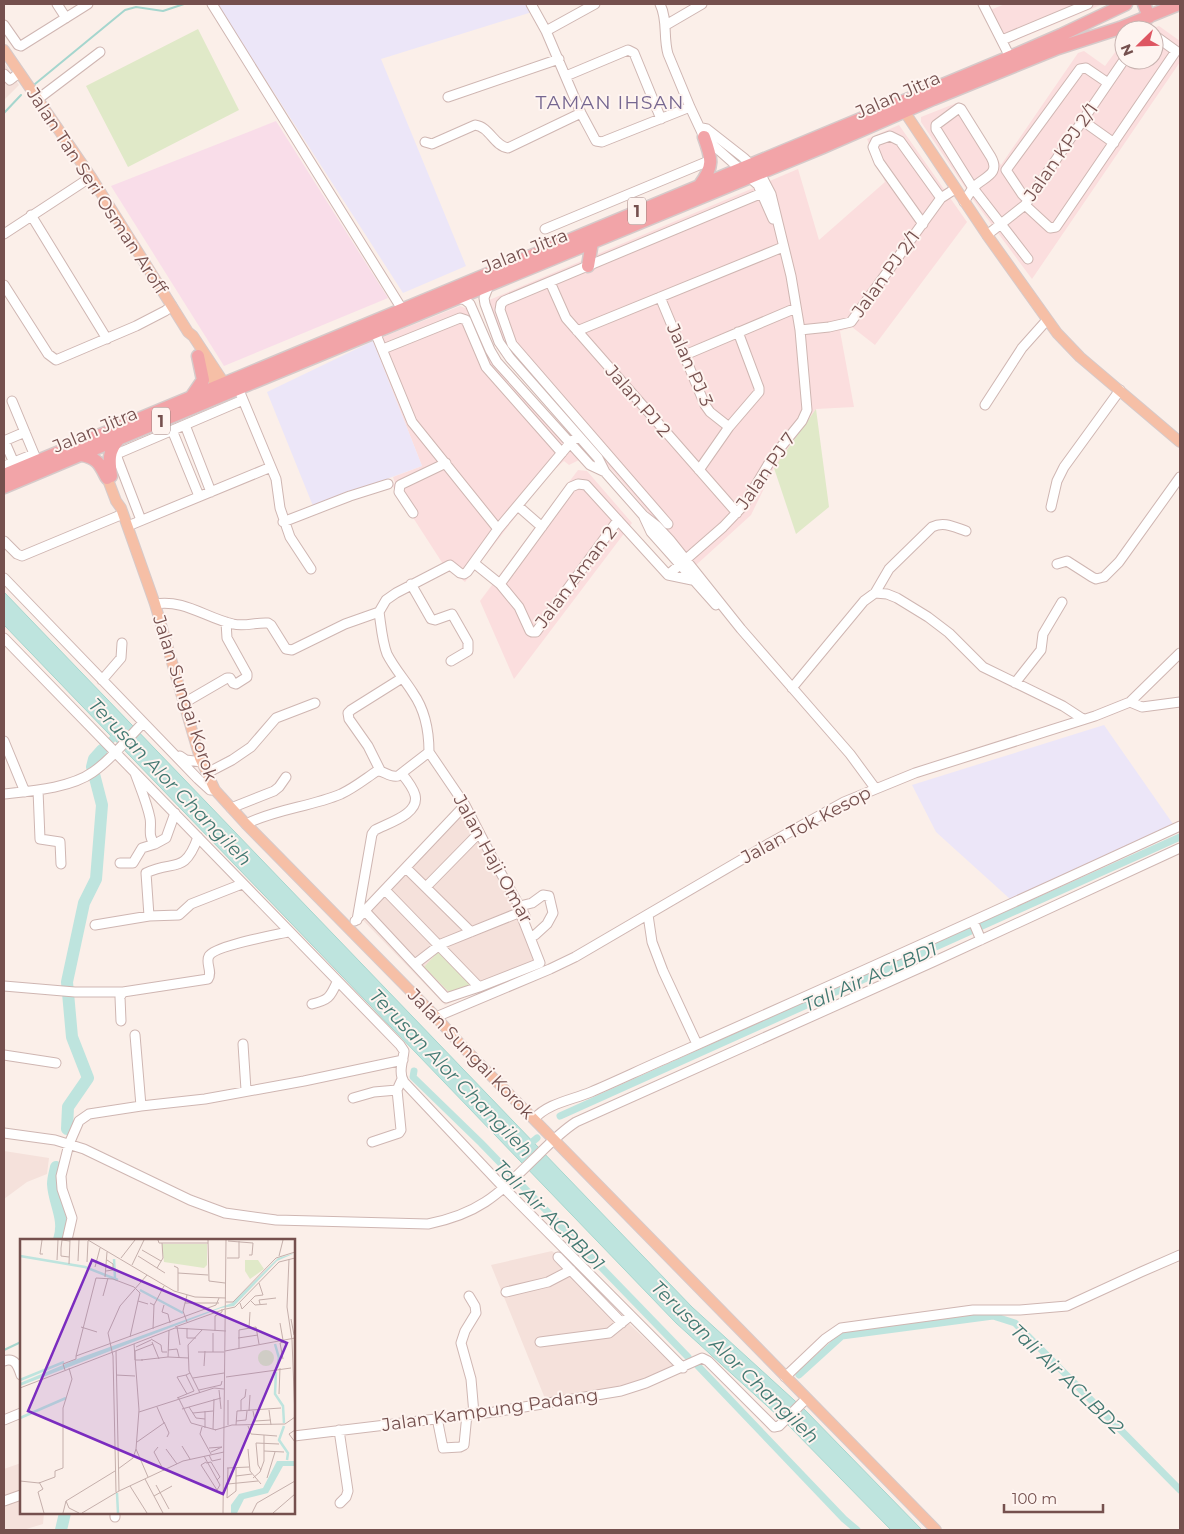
<svg xmlns="http://www.w3.org/2000/svg" width="1184" height="1534" viewBox="0 0 1184 1534" font-family="Montserrat,sans-serif">
<style>
.residential{fill:#f5e1db}
.commercial{fill:#fbdede}
.education{fill:#ece6f8}
.medical{fill:#f9dde9}
.green{fill:#e0e9c8}
.water{fill:#bee4de;stroke:#a5d6ce}
.lines{fill:none;stroke-linecap:round;stroke-linejoin:round}
.stream{stroke:#a5d6ce;stroke-width:2}
.canal{stroke:#bee4de;stroke-width:7}
.river{stroke:#bee4de;stroke-width:12}
.minor-casing{stroke:#cfb6b2;stroke-width:11}
.major-casing{stroke:#d6caca;stroke-width:12}
.highway-casing{stroke:#d6caca;stroke-width:15}
.minor{stroke:#fff;stroke-width:9}
.major{stroke:#f6bfa6;stroke-width:10}
.highway{stroke:#f2a4a8;stroke-width:12}
.labels{text-anchor:middle;dominant-baseline:central;stroke-width:4;stroke-linejoin:round;paint-order:stroke}
.shield{fill:#fef4f0;stroke:#9e817f;stroke-width:1}
.shield-label{font-size:16px;font-weight:bold;fill:#75504e}
.street-label{font-size:18px;fill:#75504e;stroke:#fef4f0}
.neighbourhood-label{font-size:19px;letter-spacing:1px;fill:#756690;stroke:#fef4f0}
.water-label{font-size:19px;font-style:italic;fill:#427871;stroke:#fef4f0}
.inset-river{fill:none;stroke:#bee4de;stroke-width:2.5}
.inset-road{fill:none;stroke:#c5afab;stroke-width:1}
.view{fill:#7b2cbf;fill-opacity:0.15;stroke:#7b2cbf;stroke-width:2.5}
.inset-edge{fill:none;stroke:#75504e;stroke-width:2.5}
</style>
<rect width="100%" height="100%" fill="#fbefe9"/>
<path class="residential" d="M4 62 19 85 4 100Z
M461 805 478 840 519 907 545 964 445 1005 358 915Z
M4 1151 49 1158 47 1174 27 1182 4 1199Z
M552 1251 676 1368 621 1390 546 1401 491 1265Z
M21 1463V1513H44L43 1524 23 1530H4V1469Z"/>
<path class="commercial" d="M1005 4H1103L1000 47 983 13Z
M1159 26 1180 41V62L1032 279 975 202 921 122V117L959 102 1001 165 1078 53 1084 51 1105 66 1124 40V60H1154V30H1148Z
M899 125 967 222 875 345 852 327 840 331 854 407 816 409 774 468 751 515 695 566 508 350 487 301 798 169 819 240 885 182 867 139Z
M460 306 468 309 491 360 579 460 569 465 564 461 548 475 465 582 443 564 392 485 395 483 393 477 422 466 373 341Z
M578 470 587 471 632 523 514 679 480 601Z"/>
<path class="education" d="M217 4H527L532 12 381 59 466 266 403 293Z
M373 341 422 466 313 506 267 392Z
M1104 725 1173 824 1010 899 936 832 912 785Z"/>
<path class="medical" d="M276 121 388 298 224 366 111 186Z"/>
<path class="green" d="M198 29 239 110 128 167 86 86Z
M816 409 829 507 796 534 774 468Z
M439 951 476 986 451 994 424 967Z"/>
<path class="water" d="M4 592 692 1307 805 1410 922 1530H891L789 1426 676 1323 4 625Z"/>
<g class="lines">
<path class="stream" d="M35 84 125 10 136 7 163 11 184 4
M4 113 21 95
M4 1350 21 1342"/>
<path class="canal" d="M102 750 119 732
M414 1071 413 1077 481 1143 688 1357
M560 1116 1180 837
M526 1147 537 1138
M698 1366 844 1519 857 1530
M799 1375 842 1336 993 1316 1015 1323 1180 1490"/>
<path class="river" d="M92 767 94 759 102 750
M67 1129 68 1107 88 1078 72 1037 67 982 84 903 96 879 102 805 94 774
M56 1167C55 1172 53 1178 53 1184 54 1204 66 1219 59 1240
M61 1530 65 1513"/>
<defs>
<path id="minor" d="M57 4 66 18
M212 4 402 309
M531 4 546 31 581 113 596 141 602 142 690 107
M660 4C668 20 663 37 668 54L690 107 704 137 758 185 773 219
M983 4 1010 57
M4 25 18 45 21 46 88 4
M666 25 702 4
M546 31 595 4
M1002 40 1088 4
M4 74 10 80 19 73
M566 76 628 50 634 53 661 119
M448 97 559 59
M38 99 100 52
M1083 121 1114 143
M425 142 432 144 475 125C490 127 494 146 508 148L581 113
M1028 200 1022 194 1006 170 1080 69 1086 68 1108 83
M964 202C967 197 970 192 973 188 983 177 1001 175 991 157L961 109 959 108 936 125V129L973 188 1028 259
M1025 205 1050 228 1056 227 1176 51 1154 35
M31 215 107 339
M923 224 879 162 873 147 876 141 890 136 900 141 941 198
M545 229 711 160
M4 234 91 177
M987 235 1025 205 1124 60
M550 282 566 318 737 513
M4 285 48 354 56 360 136 326 165 311 172 306
M489 285 484 298 485 304 499 342 510 358 598 458 605 472 643 515 657 526 670 540 741 629 850 754 875 788
M660 297 705 405 710 412 729 427
M457 298 465 300 470 304 490 350 497 362 590 465 605 472
M800 330 829 327 851 322 941 198 955 189
M577 331 783 247
M375 332 412 422 498 529
M383 349 460 318 466 320 486 367 562 453
M685 355 796 308
M241 395 276 479 280 508 290 537 311 569
M12 401 37 461
M985 405 1022 348 1047 320
M185 425 211 492
M172 430 199 496
M4 440 17 470
M4 441 25 432
M4 466 34 454
M699 470 729 427 759 392V388L738 332
M518 506 542 527
M1051 507 1057 481 1064 467 1120 390
M413 513 399 492 400 485 446 463
M644 517 651 532 716 605
M141 520 118 460 117 456 119 453 243 400
M283 522 350 496 388 484
M668 524 512 344 500 310 501 304 504 301 762 193
M128 526 271 467
M4 541 17 554 22 556 123 514
M474 563 500 584 571 487 578 484 586 485 668 575 692 580
M1057 564 1067 561 1092 577 1096 579 1104 577 1119 562 1180 477
M668 575 723 527 744 505 772 458 802 421 807 410 800 330 791 276 771 194 760 173 744 158 707 129 702 128
M4 578 198 779 210 790H215
M411 584 431 619 435 620 452 614 468 642V651L451 661
M500 584 519 607 530 631 532 632H536L618 520
M875 593 889 569 932 527C944 521 954 527 966 531
M155 604C184 599 206 618 233 624 245 627 256 622 268 623L271 625 286 649 292 650 345 624 379 612 386 600 396 593 450 565 460 573 464 574 467 572 498 529 570 443 578 436
M4 638 400 1045 404 1051C403 1062 398 1072 404 1082L504 1188 683 1368
M102 680 121 658 122 643
M1015 683 1041 650 1043 634 1062 602
M792 688 864 601 875 593 887 594 897 598 928 617 949 633 983 667 1063 706 1083 719
M1130 702 1142 707 1180 702
M184 703 227 678H230L233 683 236 684 247 677V674L227 638 226 622
M4 741 25 792
M429 752 465 805 493 859 525 916
M180 756 186 760 202 762
M380 770 368 746 349 719 348 713 351 710 402 678
M135 773C140 787 147 803 150 818 152 827 147 836 155 844L166 838 175 813
M207 773 232 760 251 747 276 718 315 703
M38 790 40 839 60 842 61 864
M4 794C31 791 71 788 93 772 112 759 127 739 143 723
M231 808 274 791 279 787 286 777
M246 824C276 809 310 807 341 794 354 788 365 779 377 771 384 770 389 778 398 776L429 752C429 732 425 710 413 693 405 680 394 668 387 654 382 641 381 625 379 612
M120 863H133L142 848 155 844
M406 868 471 932
M426 887 479 833
M385 890 479 987 540 963 520 912
M520 906 532 903 543 895 549 896 553 913 547 924 535 935
M365 911 446 998 479 987
M648 915 652 942 663 971 697 1044
M149 916 179 915 191 904 242 884
M357 920 372 834 375 830C388 823 420 814 415 795 413 788 407 780 402 774
M355 921 465 805
M973 921 981 940
M95 925 149 916 146 873C174 859 184 876 198 837
M415 964 441 944 523 911
M4 986 75 992H123
M312 1004C328 1000 330 998 337 982
M436 1017 550 969 575 957 770 843 844 802 915 773 1095 716 1130 702 1180 653
M121 1021 120 997 123 992 208 979C213 972 205 963 209 956 214 946 275 935 288 932
M135 1035 141 1106 205 1099 304 1081 403 1060
M243 1044 246 1090
M4 1055 56 1063
M353 1098 374 1092 397 1090
M534 1119C548 1103 572 1100 591 1092 619 1080 646 1067 674 1055 843 980 1012 904 1180 826
M4 1133 55 1140 84 1149 190 1200 225 1213 276 1220 428 1224C483 1213 500 1192 539 1154 551 1142 562 1131 576 1122L933 962 1180 848
M372 1142 399 1133 401 1130 397 1090 402 1079
M67 1240 72 1218 62 1189 61 1176 69 1144 79 1121 89 1114 141 1106
M558 1257 622 1323
M506 1292 548 1282 571 1270
M469 1296 475 1306 476 1313 465 1331 461 1343 471 1379 474 1414
M540 1342 609 1333 630 1316
M4 1361C15 1357 18 1366 21 1375
M785 1377 825 1339 841 1328 973 1310H1020L1067 1306 1141 1272 1180 1255
M437 1418 443 1448 460 1447 464 1445 467 1414
M4 1420 21 1413
M339 1430 348 1491 346 1497 340 1503
M294 1436 494 1412 621 1391 646 1383 702 1358 708 1361 774 1427 779 1426 806 1399
M4 1501 21 1495
M115 1513V1517"/>
<path id="major" d="M4 50 91 177 188 332 193 336 228 389
M904 111 987 235 1057 333 1080 357 1180 442
M200 360 221 392
M105 472 116 501 121 508 155 604 200 758 215 790 246 824 436 1017 462 1046 936 1530"/>
<path id="highway" d="M1144 4 1149 17
M700 185C714 166 712 159 704 137
M588 266 592 242
M192 396 203 380 198 356
M82 455C98 458 100 465 107 478
M4 475 1010 57 1061 35 1126 4
M111 476C109 461 108 451 118 440
M4 487 230 392 823 147 933 99 1058 48 1120 28 1179 4"/>
</defs>
<use href="#minor" class="minor-casing"/>
<use href="#major" class="major-casing"/>
<use href="#highway" class="highway-casing"/>
<use href="#minor" class="minor"/>
<use href="#major" class="major"/>
<use href="#highway" class="highway"/>
</g>
<g class="labels">
<g class="shield">
<rect x="628" y="197.5" width="18" height="27" rx="4"/>
<rect x="152" y="407.5" width="18" height="27" rx="4"/>
</g>
<g class="shield-label">
<text x="637" y="211">1</text>
<text x="161" y="421">1</text>
</g>
<g class="street-label">
<text transform="translate(898 95) rotate(-24)">Jalan Jitra</text>
<text transform="translate(1061 152) rotate(-55)">Jalan KPJ 2/1</text>
<text transform="translate(97 191) rotate(57)">Jalan Tan Seri Osman Aroff</text>
<text transform="translate(525 251) rotate(-22)">Jalan Jitra</text>
<text transform="translate(886 274) rotate(-54)">Jalan PJ 2/1</text>
<text transform="translate(690 365) rotate(66)">Jalan PJ 3</text>
<text transform="translate(638 401) rotate(49)">Jalan PJ 2</text>
<text transform="translate(95 430) rotate(-23)">Jalan Jitra</text>
<text transform="translate(766 471) rotate(-55)">Jalan PJ 7</text>
<text transform="translate(576 577) rotate(-53)">Jalan Aman 2</text>
<text transform="translate(185 698) rotate(72)">Jalan Sungai Korok</text>
<text transform="translate(806 825) rotate(-28)">Jalan Tok Kesop</text>
<text transform="translate(493 859) rotate(61)">Jalan Haji Omar</text>
<text transform="translate(471 1054) rotate(46)">Jalan Sungai Korok</text>
<text transform="translate(490 1410) rotate(-8)">Jalan Kampung Padang</text>
</g>
<g class="neighbourhood-label">
<text x="610" y="102">TAMAN IHSAN</text>
</g>
<g class="water-label">
<text transform="translate(170 782) rotate(46)">Terusan Alor Changileh</text>
<text transform="translate(870 977) rotate(-24)">Tali Air ACLBD1</text>
<text transform="translate(451 1073) rotate(46)">Terusan Alor Changileh</text>
<text transform="translate(549 1215) rotate(45)">Tali Air ACRBD1</text>
<text transform="translate(735 1362) rotate(44)">Terusan Alor Changileh</text>
<text transform="translate(1067 1379) rotate(44)">Tali Air ACLBD2</text>
</g>
</g>
<g transform="translate(20 1239)">
<rect width="275" height="275" fill="#fbefe9"/>
<path d="M142 5H187V26L184 29 144 23ZM225 21H238L244 30 230 40 225 32ZM238 119a8 8 0 1 1 16 0a8 8 0 1 1-16 0Z" fill="#e0e9c8"/>
<path d="M275 14 257 22 214 67 201 69 0 147V144L62 118 212 64 258 19ZM257 222H275V227H263L248 254 224 260 217 274H211V266L219 255 243 249Z" fill="#bee4de"/>
<path class="inset-river" d="M0 17 65 28 98 41M94 20 95 39M120 51 163 74M255 105 259 119 257 129M256 133 255 155 263 167 264 184M0 141 44 123M0 179 46 159M264 187 259 201 268 214 267 221M97 254 98 274"/>
<path class="inset-road" d="M22 1 20 15H23M68 1 154 52 175 58 206 59M138 1 139 4H188M188 1 189 42 205 44M208 2 233 4 232 16H229M122 11 141 22M118 17 145 34M259 17 263 1M49 18 41 17V9L42 1 50 2M101 19 115 1M207 19H219V2M37 21 38 1M58 22 59 1M67 23 68 2M49 25 50 1M112 26 124 1M154 27 158 29V52M75 28 80 9M137 29 143 19 142 4M86 32 93 31V25L87 21M158 34 188 36M85 38 87 13M167 56 163 72 167 83M83 57 88 39M231 62 235 66 247 65M206 63H213L256 19 275 13M130 64 134 66 133 90M165 64H199M220 64 222 70 235 57 243 56 239 44M240 65 239 61 256 59M134 66 144 47M144 66 142 73 148 75 150 84M206 70 215 68 259 23 275 19M271 80 274 96M260 84 263 101M61 88 77 93M155 88 205 70M157 88 160 106M167 89V99H176M229 89 230 73M149 91 148 118 169 119M195 92V77L202 73V70M110 98 118 62 128 65M218 99 238 96M131 100 141 106 142 113H147M132 103 139 120M114 105 119 171 116 210 128 238M116 108 131 101M219 109V91L236 88 239 105M148 111 157 110 159 118M96 112 99 252M205 112 275 99M178 113H204M193 113V94M56 117 76 39 93 40 114 48 120 54 118 62M263 120 260 104 263 103M121 121 148 118M123 121H115V112L133 105M184 127 185 112M45 131 43 125 56 120V117L196 66 199 59M96 136 115 137M166 136 157 138 167 155M206 138 271 129M173 139 204 134M0 149 155 89 206 92M179 151 201 146 202 142M199 151 201 170M180 154 169 132 168 106 182 91M259 155 260 129M158 158 171 184 196 191M157 159 174 152 166 136 170 134M169 168 176 179 185 180M162 170 201 159M249 171 251 186M221 172V161L225 158 226 150M229 172 230 156M233 172 235 182 251 181M119 173 194 149 204 150M173 174 193 172M216 182 226 181 227 172M144 183 149 194 147 198M208 186V161M216 186 217 172 261 169M228 187 231 195 257 197M182 188 180 195 191 215M185 189V172M193 190 194 160M195 191 212 186 265 185 275 178 272 101 267 68 269 20M275 191 269 195 275 203M117 203 144 184 137 168M162 207 170 220M138 208 134 213 144 232M189 209 202 208 191 213M146 210 157 225M228 210 230 232 241 245M244 212 264 213M189 216 192 222 201 220M184 217 200 246 197 251 181 226 186 223M186 224 191 223 200 238 197 241M207 229 229 228M98 230 113 219 116 210M241 231 238 226 236 204 259 205M216 237 232 235M233 239 240 233 244 222V196M247 239 255 213M125 240 143 274M0 242 19 244 35 238V232L43 229V169L52 140 49 129M19 243 23 250 18 253 24 274M208 245 238 242M136 246 149 270M110 247 127 274M96 253 93 117 88 94 100 67 127 36M134 257 152 247M207 259 216 252V229M207 259 208 229M46 262 49 269 59 274M43 274 46 262 95 232M62 274 99 252 163 222 204 213M203 274 206 1M232 274 237 264 275 242M253 274 275 255"/>
<path class="view" d="M72 21 267 104 203 255 8 172Z"/>
<rect width="275" height="275" class="inset-edge"/>
</g>
<rect width="1184" height="1534" fill="none" stroke="#75504e" stroke-width="10"/>
<g transform="translate(1139 45) rotate(247)"><circle r="24" fill="#fef4f0" stroke="#c7b2af"/>
<path d="M0-4L9 19L0 12L-9 19Z" fill="#de5662"/>
<text y="-8" font-size="14" font-weight="bold" text-anchor="middle" fill="#75504e">N</text>
</g>
<path d="M1004 1504v8h99v-8" fill="none" stroke="#75504e" stroke-width="2.5"/>
<text x="1012" y="1504" font-size="15" fill="#75504e" stroke="#fef4f0" stroke-width="4" paint-order="stroke">100 m</text>
</svg>
